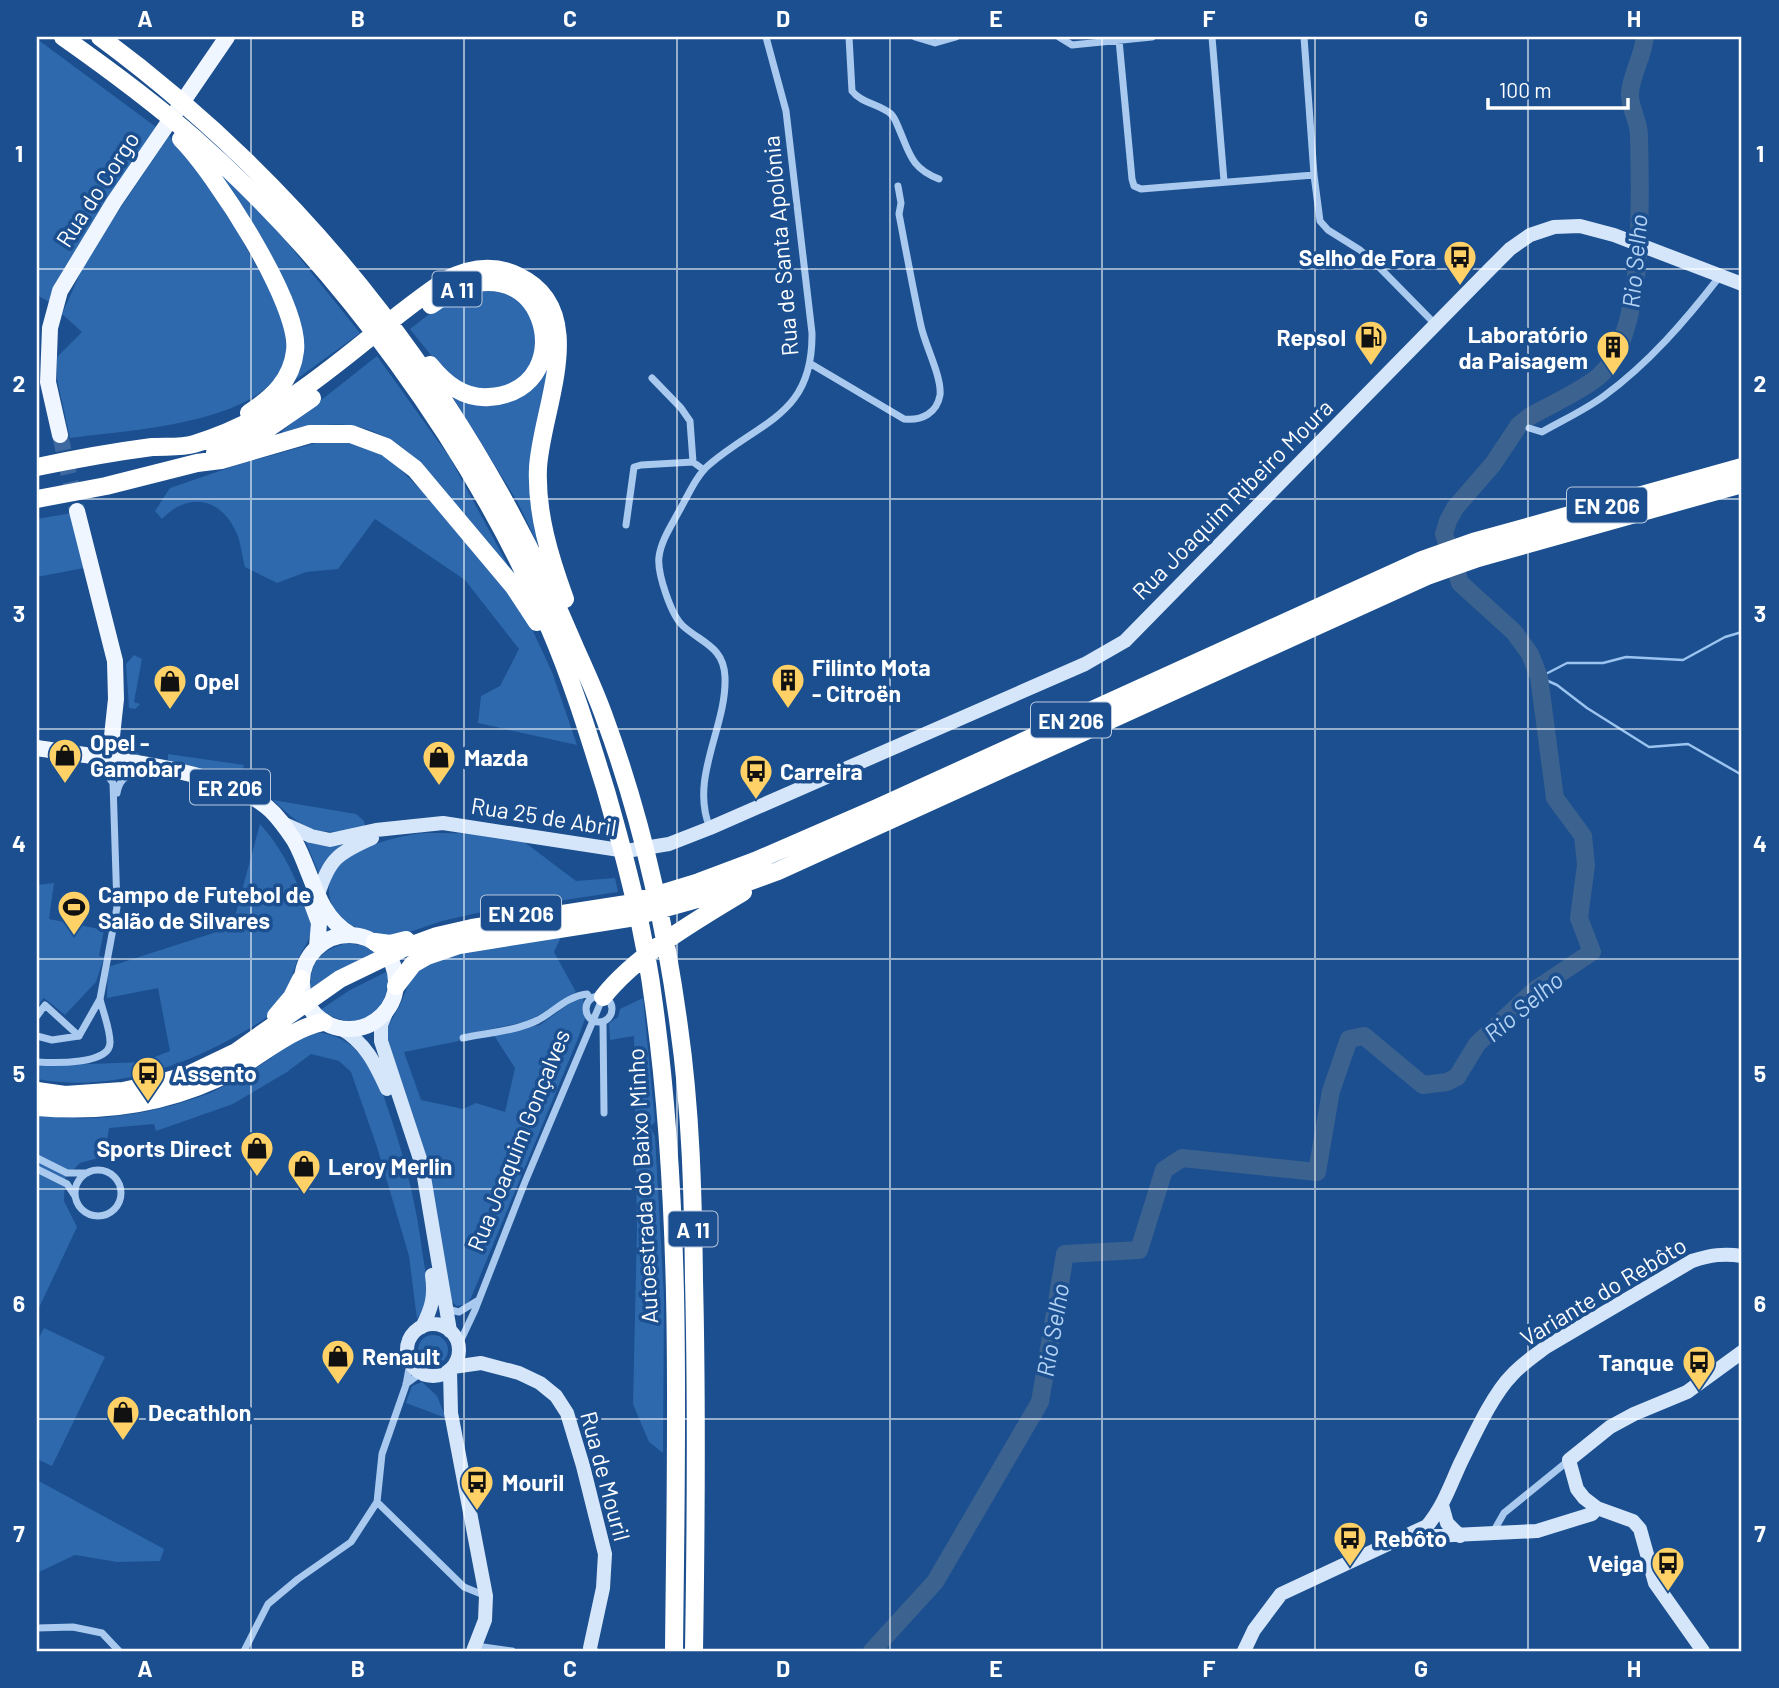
<svg xmlns="http://www.w3.org/2000/svg" width="1779" height="1688" viewBox="0 0 1779 1688" font-family="Barlow,sans-serif">
<style>
.green{fill:#2e69ad}
.lines{fill:none;stroke-linecap:round;stroke-linejoin:round}
.stream{stroke:#9cc4f0;stroke-width:2.5}
.river{stroke:#3c6290;stroke-width:18}
.primary-tunnel{stroke:#3d69a0;stroke-width:16;stroke-dasharray:16 8;stroke-linecap:butt}
.street{stroke:#a9c9ee;stroke-width:7}
.secondary{stroke:#d6e6fa;stroke-width:14}
.primary{stroke:#f0f6ff;stroke-width:16}
.highway{stroke:#fff;stroke-width:18}
.grid{fill:none;stroke:#fff;stroke-width:2;stroke-opacity:0.55}
.labels{text-anchor:middle;dominant-baseline:central;stroke-width:7;stroke-linejoin:round;paint-order:stroke}
.shield{fill:#1b4f8f;stroke:#bbcadd;stroke-width:2}
.shield-label{font-size:21px;font-weight:bold;fill:#fff}
.street-label{font-size:23px;fill:#fff;stroke:#1b4f8f}
.poi-label{font-size:23px;font-weight:bold;fill:#fff;stroke:#1b4f8f;text-anchor:start}
.water-label{font-size:24px;font-style:italic;fill:#b5d3f5;stroke:#1b4f8f}
.neatline{fill:none;stroke:#fff;stroke-width:2.5}
.grid-label{font-size:23px;text-anchor:middle;font-weight:bold;fill:#fff}
</style>
<rect width="100%" height="100%" fill="#1b4f8f"/>
<path class="green" d="M37 39 156 127 90 226 51 303 37 295Z
M169 136C206 171 231 219 255 264 270 289 284 313 286 343 292 424 125 430 70 438L57 379V357L82 332 62 314 88 256Z
M218 167 274 226 360 333 290 384C301 351 307 341 295 307L216 170Z
M493 287 518 298 539 332 533 365 509 387 481 392 449 378 410 329 446 301Z
M551 349 542 553 517 501 452 396 503 402Z
M377 356 450 458 517 582C499 559 481 537 463 514 432 475 401 431 347 425 325 423 304 428 283 433L282 431Z
M347 441 388 457 422 491 488 567 525 614 552 672 577 745 478 723 481 696 500 686 519 649 465 580 375 519 338 569 306 572 277 583 245 567C242 556 241 544 237 534 222 498 189 491 162 519L155 511 170 488 240 464 316 443Z
M72 513 84 568 37 577V519Z
M134 655 142 659 134 702 140 704 135 709 129 708 126 664Z
M123 740 134 742C136 762 151 758 168 760V754L244 765 241 776 151 762C138 759 124 756 123 740Z
M273 800 356 814 364 821 365 826C319 838 306 832 273 800Z
M260 824C287 854 303 891 312 930 309 943 300 952 296 964 290 979 291 996 278 1008 267 1019 252 1027 238 1035 178 1069 107 1092 37 1079V1066L142 1062 170 1051 158 988 107 998 108 967 232 927Z
M459 833 502 836 523 841 576 881 615 878 618 892 477 913 442 921 395 937H387C376 933 350 927 342 920 334 913 330 903 329 892 328 853 385 839 416 834 430 832 445 834 459 833Z
M305 840 328 846 343 845 319 874Z
M54 883 49 919 104 930 99 956 104 957 96 982 65 1015 44 998 37 1006V885Z
M561 937 554 952 576 992 529 1021 459 1036V1041L404 1052 421 1100 463 1109 476 1103 505 1112 515 1068 493 1034 540 1025 570 1003 583 998 585 1019 577 1041 471 1298 466 1305 457 1306 450 1300 386 1030 400 1005 411 978 425 964 470 951Z
M347 943 365 946 377 955 311 993C309 963 318 951 347 943Z
M388 971C390 1016 358 1035 320 1010L350 990Z
M643 998 655 1122 650 1127 655 1136 664 1298 663 1453 649 1442 633 1404 637 1228 634 1036 610 1040 609 1023 618 1017 620 1009Z
M311 1032C334 1032 353 1043 366 1061 378 1076 384 1097 390 1115 406 1162 417 1208 423 1257 425 1269 428 1282 427 1295 426 1304 423 1312 417 1319L409 1256 377 1147 351 1072 339 1061 311 1054 287 1072 233 1104 156 1131 154 1124 109 1128 105 1153 98 1158 80 1163 65 1178 64 1201 77 1227 37 1312V1114C93 1125 157 1113 210 1093 226 1086 242 1076 257 1067 276 1056 291 1041 311 1032Z
M44 1328 105 1357 52 1466 37 1459V1342Z
M418 1350a15 15 0 1 1 30 0a15 15 0 1 1-30 0Z
M422 1382 437 1396 446 1418 406 1403 412 1386Z
M37 1480 164 1549 160 1561 117 1562 75 1555 37 1573Z"/>
<g class="lines">
<path class="stream" d="M1539 677 1557 685 1587 708 1649 747 1688 744 1742 775
M1540 677 1567 663H1603L1626 657 1683 660 1725 637 1742 632"/>
<path class="river" d="M872 1651 935 1582 1040 1402 1065 1254 1139 1250 1164 1170 1182 1158 1317 1172 1331 1091 1349 1039 1364 1036 1423 1085 1447 1082 1457 1077 1477 1044 1535 990 1592 952 1579 918 1586 865 1583 836 1555 798 1539 677 1530 654 1514 632 1460 583 1444 534 1448 521 1455 508 1493 464 1519 425 1529 417C1548 406 1583 390 1598 377 1647 336 1640 195 1639 135 1639 121 1629 107 1630 93 1631 76 1643 56 1645 37"/>
<path class="primary-tunnel" d="M60 435 77 511"/>
<path class="street" d="M849 37 852 91C861 103 879 104 891 114 895 118 897 124 899 129 910 154 911 168 939 179
M915 37 935 43 956 37
M1059 37 1072 45 1152 37
M1212 37 1224 181
M1304 37 1314 175 1320 221 1328 230 1360 250 1380 268 1436 325
M1119 40 1132 179 1134 186 1141 189 1314 175
M811 364 904 419C922 421 937 413 940 395 942 377 925 345 921 326 913 289 906 251 899 214L901 203 898 186
M652 378 681 408 690 421 693 462
M1529 428 1542 432C1563 420 1585 410 1604 396 1649 363 1686 320 1720 276
M626 525 634 467 641 465 693 462 704 470
M117 793C119 782 123 777 135 773
M710 828C689 778 727 727 725 677 724 647 702 643 683 626 671 615 657 573 659 557 661 541 671 526 678 513 687 498 696 475 710 464 762 420 813 415 812 333L786 111 766 37
M586 1009a13 13 0 1 1 26 0a13 13 0 1 1-26 0Z
M37 1016 45 1005 79 1036
M603 1022 604 1113
M37 1036 52 1040 79 1036
M79 1036 100 999 117 907 113 783 101 767
M463 1038C487 1033 516 1031 538 1020 555 1011 567 996 587 994L591 999
M37 1062C53 1063 111 1065 110 1042 110 1029 103 1012 100 999
M37 1158 67 1173H87
M37 1169 67 1184 75 1196
M75 1193a23 23 0 1 1 46 0a23 23 0 1 1-46 0Z
M447 1309 459 1312 477 1301
M459 1344 475 1310 525 1182 603 997
M406 1384 421 1373
M377 1502 464 1587 486 1596
M1492 1534 1504 1513 1568 1461
M37 1628 73 1627 102 1633 119 1651
M476 1646 512 1651
M244 1651 268 1604 298 1579 351 1542 377 1502 382 1454 406 1385 410 1363"/>
<path class="secondary" d="M282 823 311 836 330 840 376 830 443 823 626 851 669 844 710 828 1085 664 1125 641 1490 269 1510 249 1530 235 1554 227 1580 226 1614 235 1742 284
M318 895C329 859 338 853 372 838
M388 1008 381 1025V1041L422 1165 450 1331
M340 1028C365 1042 375 1063 387 1089
M407 1350a26 26 0 1 1 52 0a26 26 0 1 1-52 0Z
M422 1327C432 1308 435 1296 432 1275
M453 1367 481 1363 519 1373 540 1383 556 1396 567 1413 583 1466 605 1554 603 1588 590 1648 591 1651
M450 1370 451 1413 486 1596 485 1620 473 1651
M1442 1505 1447 1523 1460 1536
M1412 1537 1537 1531 1592 1514 1597 1508
M1244 1651 1254 1630 1281 1594 1427 1526C1443 1507 1450 1486 1460 1464 1473 1438 1492 1395 1512 1375 1522 1364 1534 1356 1546 1347L1692 1261C1710 1255 1724 1253 1742 1256
M1703 1651 1655 1583 1640 1529 1633 1521 1597 1508 1584 1498 1577 1489 1569 1460 1610 1427 1634 1414 1687 1392 1742 1352"/>
<path class="primary" d="M60 435 48 382 50 328 60 291 114 202 227 37
M77 511 115 661 116 699 112 736 115 748 128 763
M37 748C98 758 220 768 267 807 278 816 286 828 294 840 312 871 316 915 350 934
M311 901 319 923 317 947
M302 982a47 47 0 1 1 94 0a47 47 0 1 1-94 0Z"/>
<path class="highway" d="M63 37C107 68 152 101 193 137 339 265 473 448 549 627 572 680 589 736 606 791 626 861 645 933 654 1005 683 1216 676 1438 674 1651
M100 37C315 196 474 406 577 652 587 674 597 696 605 719 641 817 665 923 679 1027 691 1111 693 1195 694 1280 697 1404 696 1527 694 1651
M181 139C215 173 301 305 295 351 292 380 272 398 249 413
M430 365C445 384 464 399 489 397 588 391 544 222 431 305
M215 453 270 427 312 398
M37 467C75 459 114 452 152 447 166 446 181 448 194 444 298 413 360 337 446 280 469 268 494 264 518 276 592 311 541 409 538 468 536 513 550 558 565 599
M37 499 106 486 197 463 221 460 310 434H351L386 447 415 469 514 587 537 622
M375 942 390 944 406 940
M396 986 413 964 427 956 459 945 629 918 715 894 778 871 1427 576 1478 558 1742 484
M603 997C637 954 697 920 743 892
M276 1016 292 997 301 979
M37 1091 65 1095 123 1091 160 1083 190 1074 236 1052 340 979 404 948 437 936 472 928 627 904 699 882 755 861 877 808 1422 560 1473 542 1742 467
M37 1107C106 1113 172 1103 234 1070 263 1054 290 1029 323 1022"/>
</g>
<path class="grid" d="M251 37V1651M464 37V1651M677 37V1651M890 37V1651M1102 37V1651M1315 37V1651M1528 37V1651M37 269H1742M37 499H1742M37 729H1742M37 959H1742M37 1189H1742M37 1419H1742"/>
<defs>
<symbol id="bus-pin" viewBox="-11 -11 22 30"><path d="M0 17L-7.5 6A9.5 9.5 0 1 1 7.5 6Z" fill="#ffd166" stroke="#1b4f8f"/><path d="M-5-6H5V4H4V6H2V4H-2V6H-4V4H-5ZM-3.5-4V0h7V-4ZM-3.5 1.2v1.5H-2V1.2ZM2 1.2v1.5H3.5V1.2Z" fill="#111"/></symbol>
<symbol id="fuel-pin" viewBox="-11 -11 22 30"><path d="M0 17L-7.5 6A9.5 9.5 0 1 1 7.5 6Z" fill="#ffd166" stroke="#1b4f8f"/><path d="M-5.5-6h7V0h2V4h1.3V-2.5L3-4.5l.8-.8L6-3V5H2.5V1h-1V6h-7ZM-4.2-4.7v3.2H.2V-4.7Z" fill="#111"/></symbol>
<symbol id="building-pin" viewBox="-11 -11 22 30"><path d="M0 17L-7.5 6A9.5 9.5 0 1 1 7.5 6Z" fill="#ffd166" stroke="#1b4f8f"/><path d="M-4-6H4V6H1V3H-1V6H-4ZM-2.5-4.3h1.7v1.8h-1.7ZM.8-4.3h1.7v1.8H.8ZM-2.5-1h1.7V.8h-1.7ZM.8-1h1.7V.8H.8Z" fill="#111"/></symbol>
<symbol id="shop-pin" viewBox="-11 -11 22 30"><path d="M0 17L-7.5 6A9.5 9.5 0 1 1 7.5 6Z" fill="#ffd166" stroke="#1b4f8f"/><path d="M-5-2.5h2.3a2.7 3.5 0 0 1 5.4 0H5L5.5 6h-11ZM-1.5-2.5h3a1.5 2.3 0 0 0-3 0Z" fill="#111"/></symbol>
<symbol id="stadium-pin" viewBox="-11 -11 22 30"><path d="M0 17L-7.5 6A9.5 9.5 0 1 1 7.5 6Z" fill="#ffd166" stroke="#1b4f8f"/><path d="M0-5a6.5 5 0 1 0 0 10a6.5 5 0 1 0 0-10ZM-3.5-1.8h7v3.6h-7Z" fill="#111"/></symbol>
</defs>
<g fill-rule="evenodd">
<use href="#bus-pin" x="1441" y="238" width="38" height="52"/>
<use href="#fuel-pin" x="1352" y="318" width="38" height="52"/>
<use href="#building-pin" x="1594" y="328" width="38" height="52"/>
<use href="#building-pin" x="769" y="661" width="38" height="52"/>
<use href="#shop-pin" x="151" y="662" width="38" height="52"/>
<use href="#shop-pin" x="46" y="736" width="38" height="52"/>
<use href="#shop-pin" x="420" y="738" width="38" height="52"/>
<use href="#bus-pin" x="737" y="752" width="38" height="52"/>
<use href="#stadium-pin" x="55" y="888" width="38" height="52"/>
<use href="#bus-pin" x="129" y="1054" width="38" height="52"/>
<use href="#shop-pin" x="238" y="1129" width="38" height="52"/>
<use href="#shop-pin" x="285" y="1147" width="38" height="52"/>
<use href="#shop-pin" x="319" y="1337" width="38" height="52"/>
<use href="#bus-pin" x="1680" y="1343" width="38" height="52"/>
<use href="#shop-pin" x="104" y="1393" width="38" height="52"/>
<use href="#bus-pin" x="458" y="1463" width="38" height="52"/>
<use href="#bus-pin" x="1331" y="1519" width="38" height="52"/>
<use href="#bus-pin" x="1649" y="1544" width="38" height="52"/>
</g>
<g class="labels">
<g class="shield">
<rect x="432.5" y="271.5" width="49" height="35" rx="5"/>
<rect x="1567" y="487.5" width="80" height="35" rx="5"/>
<rect x="1031" y="702.5" width="80" height="35" rx="5"/>
<rect x="190" y="769.5" width="80" height="35" rx="5"/>
<rect x="481" y="895.5" width="80" height="35" rx="5"/>
<rect x="668.5" y="1211.5" width="49" height="35" rx="5"/>
</g>
<g class="shield-label">
<text x="457" y="289">A 11</text>
<text x="1607" y="505">EN 206</text>
<text x="1071" y="720">EN 206</text>
<text x="230" y="787">ER 206</text>
<text x="521" y="913">EN 206</text>
<text x="693" y="1229">A 11</text>
</g>
<g class="street-label">
<text transform="translate(97 189) rotate(-57)">Rua do Corgo</text>
<text transform="translate(780 246) rotate(-95)">Rua de Santa Apolónia</text>
<text transform="translate(1232 499) rotate(-45)">Rua Joaquim Ribeiro Moura</text>
<text transform="translate(544 816) rotate(9)">Rua 25 de Abril</text>
<text transform="translate(518 1140) rotate(-68)">Rua Joaquim Gonçalves</text>
<text transform="translate(642 1186) rotate(-93)">Autoestrada do Baixo Minho</text>
<text transform="translate(1603 1291) rotate(-31)">Variante do Rebôto</text>
<text transform="translate(606 1476) rotate(75)">Rua de Mouril</text>
</g>
<g class="poi-label">
<text x="1436" y="257" text-anchor="end">Selho de Fora</text>
<text x="1588" y="334" text-anchor="end">Laboratório<tspan x="1588" dy="26">da Paisagem</tspan></text>
<text x="1346" y="337" text-anchor="end">Repsol</text>
<text x="812" y="667">Filinto Mota<tspan x="812" dy="26">- Citroën</tspan></text>
<text x="194" y="681">Opel</text>
<text x="90" y="742">Opel -<tspan x="90" dy="26">Gamobar</tspan></text>
<text x="464" y="757">Mazda</text>
<text x="780" y="771">Carreira</text>
<text x="98" y="894">Campo de Futebol de<tspan x="98" dy="26">Salão de Silvares</tspan></text>
<text x="172" y="1073">Assento</text>
<text x="232" y="1148" text-anchor="end">Sports Direct</text>
<text x="328" y="1166">Leroy Merlin</text>
<text x="362" y="1356">Renault</text>
<text x="1674" y="1362" text-anchor="end">Tanque</text>
<text x="148" y="1412">Decathlon</text>
<text x="502" y="1482">Mouril</text>
<text x="1374" y="1538">Rebôto</text>
<text x="1644" y="1563" text-anchor="end">Veiga</text>
</g>
<g class="water-label">
<text transform="translate(1634 261) rotate(-85)">Rio Selho</text>
<text transform="translate(1523 1006) rotate(-40)">Rio Selho</text>
<text transform="translate(1052 1330) rotate(-80)">Rio Selho</text>
</g>
</g>
<rect width="1779" height="1688" fill="none" stroke="#1b4f8f" stroke-width="77"/>
<path d="M1488 98v10h140v-10" fill="none" stroke="#ffffff" stroke-width="3.5"/>
<text x="1499" y="98" font-size="21" fill="#ffffff" stroke="#1b4f8f" stroke-width="5" paint-order="stroke">100 m</text>
<rect x="38" y="38" width="1702" height="1612" class="neatline"/>
<g class="grid-label">
<text x="145" y="27">A</text>
<text x="358" y="27">B</text>
<text x="570" y="27">C</text>
<text x="783" y="27">D</text>
<text x="996" y="27">E</text>
<text x="1209" y="27">F</text>
<text x="1421" y="27">G</text>
<text x="1634" y="27">H</text>
<text x="19" y="162">1</text>
<text x="1760" y="162">1</text>
<text x="19" y="392">2</text>
<text x="1760" y="392">2</text>
<text x="19" y="622">3</text>
<text x="1760" y="622">3</text>
<text x="19" y="852">4</text>
<text x="1760" y="852">4</text>
<text x="19" y="1082">5</text>
<text x="1760" y="1082">5</text>
<text x="19" y="1312">6</text>
<text x="1760" y="1312">6</text>
<text x="19" y="1542">7</text>
<text x="1760" y="1542">7</text>
<text x="145" y="1677">A</text>
<text x="358" y="1677">B</text>
<text x="570" y="1677">C</text>
<text x="783" y="1677">D</text>
<text x="996" y="1677">E</text>
<text x="1209" y="1677">F</text>
<text x="1421" y="1677">G</text>
<text x="1634" y="1677">H</text>
</g>
</svg>
